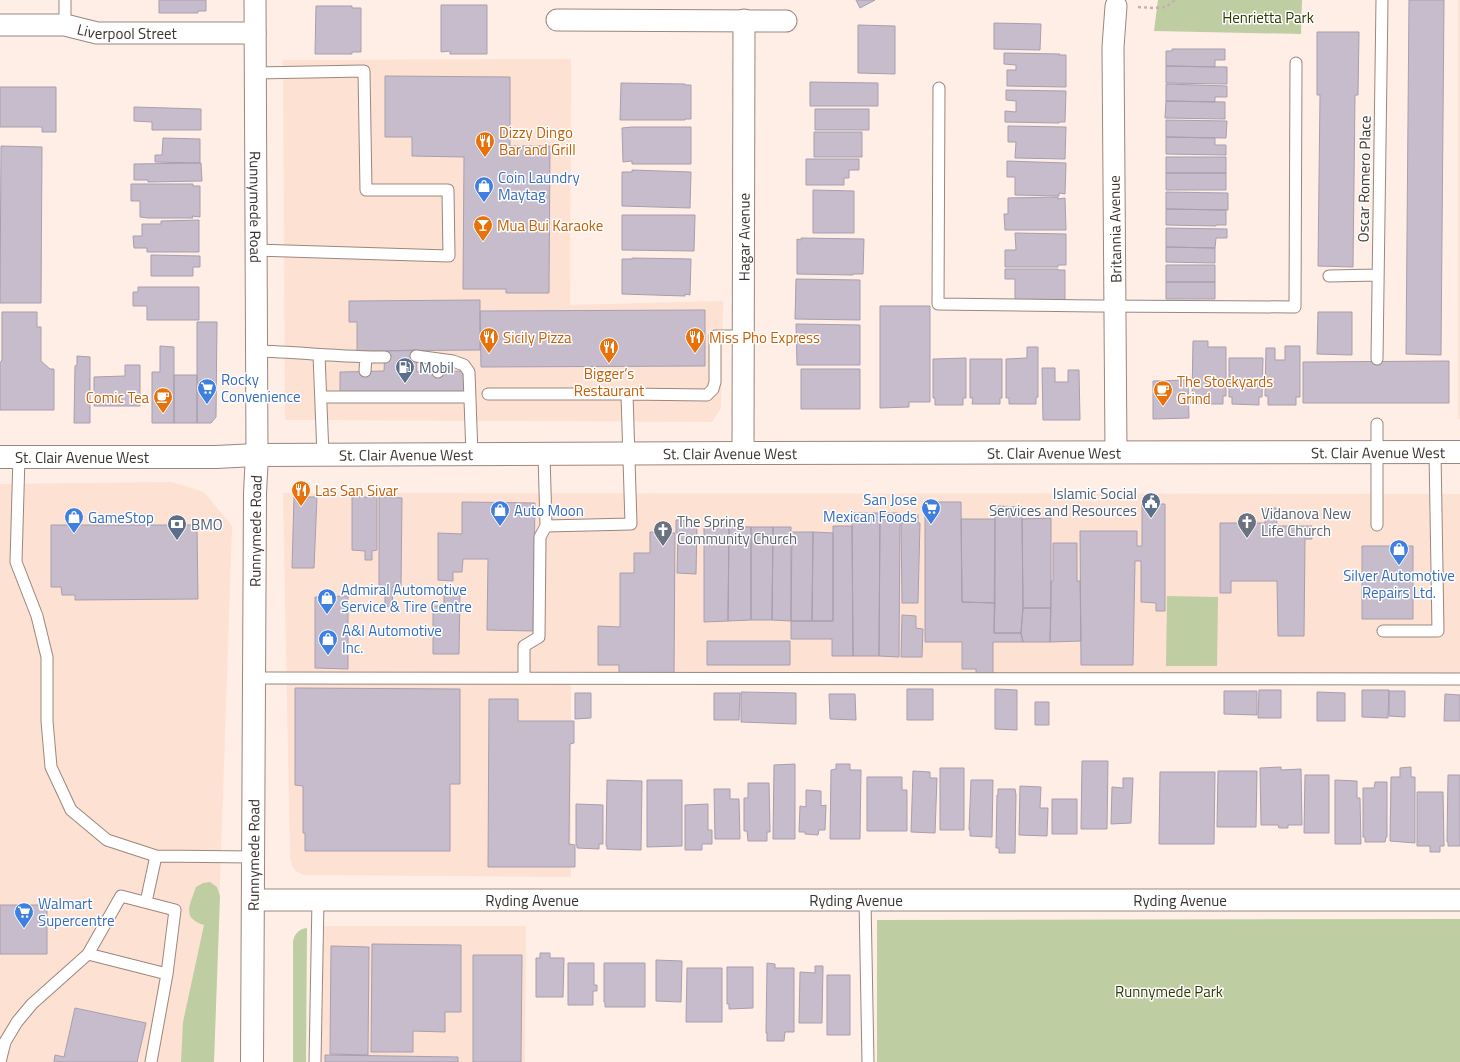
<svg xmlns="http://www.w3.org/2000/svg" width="1460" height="1062" viewBox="0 0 1460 1062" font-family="'Titillium Web',sans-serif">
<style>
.built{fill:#fde1d3}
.green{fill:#bfcda3}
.building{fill:#c7bccc;stroke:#a99eae}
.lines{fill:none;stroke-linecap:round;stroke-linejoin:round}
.service-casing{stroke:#9a877e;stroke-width:13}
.minor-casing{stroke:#9a877e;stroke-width:23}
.tertiary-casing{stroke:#9a877e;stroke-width:24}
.secondary-casing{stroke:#9a877e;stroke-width:24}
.path{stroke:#c0b3ac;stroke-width:2.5;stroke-dasharray:3 3;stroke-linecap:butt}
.service{stroke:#fff;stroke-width:11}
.minor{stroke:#fff;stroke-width:21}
.tertiary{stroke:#fff;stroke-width:22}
.secondary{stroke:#fff;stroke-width:22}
.labels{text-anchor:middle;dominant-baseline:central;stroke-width:3;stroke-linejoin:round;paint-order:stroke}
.park-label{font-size:15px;fill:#2d3b00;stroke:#fff}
.street-label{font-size:15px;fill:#3b332f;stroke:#fff}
.food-label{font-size:15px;fill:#c56008;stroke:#fff;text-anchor:start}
.shop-label{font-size:15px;fill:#366cbe;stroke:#fff;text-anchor:start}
.service-label{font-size:15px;fill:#4e5e75;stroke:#fff;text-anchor:start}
.worship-label{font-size:15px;fill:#5b616d;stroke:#fff;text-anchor:start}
</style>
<rect width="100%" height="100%" fill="#feeee6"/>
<path class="built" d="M1458 0H1460V419H1458Z
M571 59 570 305 723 301 721 408 712 422 285 420 283 60Z
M172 482 204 492 232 526 214 1062H0V484Z
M283 493 1460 494V680H571V877L303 875 296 871 292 866 290 857Z
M323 926H526L525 1062H321Z"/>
<path class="green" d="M1158 0H1302L1301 34 1154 31Z
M1167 596 1218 597 1217 666H1166Z
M210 882 217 887 220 896 214 1062H181L183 1022 204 925C181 918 190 905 196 887L203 883Z
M1460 919V1062H877V920Z
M307 928 306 1062H293V941C295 933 299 929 307 928Z"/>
<path class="building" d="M159 0H206V11H198V13H159Z
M856 0H875L860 8Z
M1409 0H1444L1441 355 1406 354Z
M441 5H487V54H450V51L441 52Z
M316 6H352V8H361V52H352V54H315Z
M994 23 1041 24 1040 50 994 49Z
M858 25 895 26V74L858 73Z
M1317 32H1359L1358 95H1355L1353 267 1318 266 1320 95H1317Z
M1172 49H1225V60H1215V67L1166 66V51H1172Z
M1004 53 1060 54 1059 55H1066V87L1007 86V70H1016V65L1004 64Z
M1166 66 1227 67V84L1166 83Z
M385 76 510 77V146H550L549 293H506V289H463L464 157 412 156V137H385Z
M810 82 878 83V106H810Z
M621 83 685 84V85H691V119H685V120H620Z
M1166 84 1227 86V97H1215V102L1166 101Z
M0 87H56V132H42V127H0Z
M1006 90 1066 91 1065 122H1059V123L1005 122V111L1016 112V101L1006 100Z
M1166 101 1225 102V119L1165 118Z
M134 107 201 109V130H152V122L134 121Z
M815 109H869V130H815Z
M1166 120 1227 121 1226 138 1166 137Z
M1008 126 1066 127 1065 159 1015 158 1016 142H1008Z
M632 127H691V164H632V161L623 162 622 128Z
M814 132H862V157H814Z
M1166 137 1215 138V145H1226V155L1166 154Z
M163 138 200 139V163L155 162V155H162Z
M1 146 42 147 41 303H0Z
M1166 157H1226V173H1166Z
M806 159H859V170H849V178H844V185H806Z
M1007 161 1066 163 1065 194 1059 193V196L1015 195V177H1007Z
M201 163 202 181 148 182V180H134V164Z
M632 170 691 172 690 208 622 206V172H632Z
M1166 173H1226V190H1166Z
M131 184H193V186H200V217L192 216 193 218H148L140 217V201H131Z
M813 190 854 191V233H813Z
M1166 192 1228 193V210L1166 209Z
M1058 197V199L1065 198 1066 230H1005L1004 214H1008V198Z
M1166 209 1226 210V225H1216V226L1166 225Z
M622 215H695L694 251 622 250Z
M199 220V252H147V248H134L133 236H142V224H161V221Z
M1166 228 1227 229V238H1216L1215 248 1166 247Z
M1015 233 1066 234V265H1058V267H1005V250H1016Z
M801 238 864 239 863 274H853V275L797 274V239L801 240Z
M1166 247 1215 248V263L1166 262Z
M151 255 200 256V267H193V276H151Z
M632 258 691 259 690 295 685 294V296L622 294V259H632Z
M1166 265H1215V282H1166Z
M1005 269H1058V270H1065V301L1015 303V279H1005Z
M796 279 860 280V320L795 319Z
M1166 282H1215V299H1166Z
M138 287H199V320H147V306H133V292H138Z
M480 300V350L357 351V322H349V301Z
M880 306H930V402H909V407L880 408Z
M705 310V366L481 367 480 311Z
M2 312H37V327H41V361L50 369H54V410H0V363L2 360Z
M1318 312H1352V355L1317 354Z
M197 322H217L216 417 211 423H197Z
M796 324 860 325V365H797Z
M1193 341H1208V347H1226V396H1223V404H1191V397H1192Z
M160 346 174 347V423H152V372H160Z
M1285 346H1300V397H1296V405H1268V396H1265L1266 348H1275V360H1285Z
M1027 347H1038V397L1036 398V404H1009V398H1006V359L1027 358Z
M416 350 417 372 463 371 465 394 340 392V372L384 371 385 351Z
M77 356 90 357V423H74L75 366 77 365Z
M966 358V398H963V405H935V398H933V359Z
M1229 358H1263L1262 397H1259V405L1232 404V397H1229Z
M970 359H1002V398H1000V404H972L973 398H970Z
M1449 361V403H1303V362Z
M125 365H140V406H94V377L125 376Z
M1042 368H1055V382H1068V370H1079L1080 420H1043Z
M801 369H860V409H801Z
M174 375H197V423H174Z
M1188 380 1189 418 1153 419V381Z
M294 497H317L314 568H292Z
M352 497H377V550L372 551V560H365V551L352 550Z
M379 497 402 498 401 587H392L393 607 385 606V588H379Z
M462 502 535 503 533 631 487 630 488 559H463L462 572H453V581L438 580V533L462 534Z
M925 502H961L962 602 995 603 994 633H1021L1023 642H993V674H976V669H962V642H925Z
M1142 504H1165V611H1156V603L1141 602V561H1135L1133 665H1081L1080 531H1137V546H1142Z
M995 506 1022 507 1023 608 1021 633H994Z
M1266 508H1276L1277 526H1312V539H1305L1304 636H1278L1277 581H1231V593H1220V523H1265Z
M852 513H880L879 656H853Z
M880 513H900L899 657 879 656Z
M903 514H918V523H920L918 603H902L901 523H903Z
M1051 518V608H1023L1022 519Z
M961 519H995V603L962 602Z
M676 520 697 521 696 574 677 573 678 533H676Z
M51 525H197L198 599 75 600V595H62L61 587H51Z
M704 526H729L728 621 704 622Z
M729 526 751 527V620L728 621Z
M833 526H852L853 656H832V639H791V621H833Z
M751 527H773L772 620H751Z
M773 527H791V621L772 620Z
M650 532 675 533 674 675H619V665H598V626L620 627V573H634V553H650Z
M792 532H813L812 621H791Z
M813 532 833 533V621H812Z
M1053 543H1077V581H1080L1081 641 1050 642 1051 581H1053Z
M1362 546H1413V619H1362Z
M444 592H460L459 654H433V606H444Z
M348 596V669L315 668V597Z
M1023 608H1051L1050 642H1023L1021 633Z
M902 615 916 616V628L923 629 922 657H901Z
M707 641H790V665H707Z
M295 688 460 689V784H450V851H305V833H303V786L295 785Z
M907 689H933V720H907Z
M995 689 1017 690V730L995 729Z
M1259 690H1281V718H1258Z
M1362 690H1389L1388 718 1362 717Z
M1224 691H1257V715L1224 714Z
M1389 691H1405V717L1389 716Z
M741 692 796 693V724L741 722Z
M1317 692 1345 693V721H1317Z
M575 693H591V718L575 719Z
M714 693H740L739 720H714Z
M829 694H855L856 720 830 719Z
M1445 694 1460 695V721H1444Z
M489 699H518V721H574V743L570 744 569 844 575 845V867H488Z
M1035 702H1049V725H1035Z
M1082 761H1108L1107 829H1081Z
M795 764V839H773L774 765Z
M836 764H850V770H861L860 839H830L831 770 836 769Z
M1281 767V770L1301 769 1302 825H1288V828H1279L1278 825H1261L1260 768Z
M1411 767V777H1415V843L1390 841 1391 777H1400V768Z
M940 768H964V830H940Z
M913 771 930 772V778H937L935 833 911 832Z
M1218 771H1257L1256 827H1217Z
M1160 772H1215L1214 844H1159Z
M1305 775H1329V833H1304Z
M1448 775H1460V846H1448V842H1447Z
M867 777H902V790H907V831H867Z
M1123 778H1133L1131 823 1111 824 1112 787 1123 788Z
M607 780 642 781 641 850 607 849V846H606Z
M647 780H682V846L647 847Z
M971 780H993L992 837 970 836V830H969Z
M1335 780 1357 781V798H1360L1361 844H1335Z
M1375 782H1387V837H1386L1385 842H1365V837H1363V788H1374Z
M748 783H769L770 832H767V841H748L747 831H744V798H748Z
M1020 786 1041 787 1040 808H1048L1047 836 1019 835Z
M714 789H730V799H739L740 839H715Z
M998 789H1015L1016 795 1015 853H999V848H996L997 795H998Z
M806 790 821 791V806L826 805 825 830H819L818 835 805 834V832H799L800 806 806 807Z
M1417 792H1443L1444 846H1440V852H1430V846H1417Z
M1052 799H1077V834H1052Z
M576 804 603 805V844H599V849L577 848V845H576Z
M708 804V830H712V844H702V850H685V805Z
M0 905H47V954H0Z
M372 944 461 945V1012H445V1032L413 1031V1052H371Z
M331 946 369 947 368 1055 330 1054Z
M540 953H550V958H564L563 997H536V958H540Z
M473 955H522L521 1062H473Z
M656 960 682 961 681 1002 656 1001Z
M568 963H594V985H597V991H593V1005H568Z
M604 963H645V1007H605V1002H604Z
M767 963 775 964V968H794V1032H785L784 1041H767V1033H766Z
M815 966H823L822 1023H799L800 972 815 973Z
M727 967H753V1008L729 1009V1004H727Z
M687 968H722V1022H686Z
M827 975H850V1035H827Z
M75 1008 146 1023 137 1062H54L55 1055 64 1057Z
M325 1055 458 1057V1062H325Z"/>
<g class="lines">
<defs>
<path id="service" d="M65 25V0
M255 73 364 71 366 190H448L449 256 255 250
M939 88 938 304 1096 306 1295 307 1296 63
M1329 276 1378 275
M256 351C299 352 341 357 385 357
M319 355 323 455
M416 356 453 361 464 365 469 372 472 455
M437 359 438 372
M1377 359 1382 0
M365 371 366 357
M488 394H627
M321 397H470
M1377 424V525
M544 454 546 526 631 524 627 394 707 395 713 389 715 382V336H744
M19 457 16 562 37 616 47 657V721L51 767 71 810 107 840 156 856 253 857
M1383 631H1438L1435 452
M254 678 1460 679
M524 678V646L539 637 540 537 546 526
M865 900 868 1062
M146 902 156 856
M88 954 167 974
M0 1062 5 1042 17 1022 32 1004 88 954 121 896 175 910 167 974 151 1062
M315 1062 318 900"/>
<g id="minor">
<path id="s1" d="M255 0 257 455"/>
<path d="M557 20 786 21"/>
<path id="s2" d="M0 25H65L97 33H255"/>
<path d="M1116 452 1113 47 1116 6"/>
<path id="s3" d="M743 453 744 20"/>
<path id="s4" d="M253 900H1460"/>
</g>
<g id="tertiary">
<path id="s5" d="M252 1062 255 493 257 455"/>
</g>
<g id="secondary">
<path id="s6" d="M0 457H216L257 455 743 453 1460 452"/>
</g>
</defs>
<use href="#service" class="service-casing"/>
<use href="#minor" class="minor-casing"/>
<use href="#tertiary" class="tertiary-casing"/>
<use href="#secondary" class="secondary-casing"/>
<path class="path" d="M1138 7 1154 8 1166 7 1175 0"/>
<use href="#service" class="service"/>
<use href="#minor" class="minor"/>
<use href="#tertiary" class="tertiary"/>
<use href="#secondary" class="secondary"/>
</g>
<defs>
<symbol id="restaurant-pin" viewBox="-11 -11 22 30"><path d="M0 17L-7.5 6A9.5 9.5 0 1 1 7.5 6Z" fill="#e8710a" stroke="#fff"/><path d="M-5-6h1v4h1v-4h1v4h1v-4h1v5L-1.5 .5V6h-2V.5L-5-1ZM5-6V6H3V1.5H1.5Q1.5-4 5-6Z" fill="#fff"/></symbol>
<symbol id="shop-pin" viewBox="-11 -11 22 30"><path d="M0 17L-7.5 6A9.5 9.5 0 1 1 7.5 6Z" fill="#3f7fe0" stroke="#fff"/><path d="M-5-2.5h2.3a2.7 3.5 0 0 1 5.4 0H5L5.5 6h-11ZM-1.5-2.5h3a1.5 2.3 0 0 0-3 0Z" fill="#fff"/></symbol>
<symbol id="bar-pin" viewBox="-11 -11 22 30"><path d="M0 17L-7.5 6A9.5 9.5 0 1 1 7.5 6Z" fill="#e8710a" stroke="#fff"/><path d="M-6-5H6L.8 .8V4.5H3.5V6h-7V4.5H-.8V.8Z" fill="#fff"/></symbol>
<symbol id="fuel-pin" viewBox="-11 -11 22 30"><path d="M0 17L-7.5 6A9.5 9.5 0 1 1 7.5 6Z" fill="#5c6f8a" stroke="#fff"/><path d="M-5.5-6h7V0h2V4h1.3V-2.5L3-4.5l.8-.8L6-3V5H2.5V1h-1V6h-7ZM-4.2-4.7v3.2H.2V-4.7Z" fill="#fff"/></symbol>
<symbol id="supermarket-pin" viewBox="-11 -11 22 30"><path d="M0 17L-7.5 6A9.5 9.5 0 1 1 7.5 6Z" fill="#3f7fe0" stroke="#fff"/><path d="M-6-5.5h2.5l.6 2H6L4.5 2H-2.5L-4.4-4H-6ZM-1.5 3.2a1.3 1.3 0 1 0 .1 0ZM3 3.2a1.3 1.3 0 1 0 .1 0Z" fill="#fff"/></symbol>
<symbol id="cafe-pin" viewBox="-11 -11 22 30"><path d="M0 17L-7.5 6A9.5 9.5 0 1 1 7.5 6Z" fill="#e8710a" stroke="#fff"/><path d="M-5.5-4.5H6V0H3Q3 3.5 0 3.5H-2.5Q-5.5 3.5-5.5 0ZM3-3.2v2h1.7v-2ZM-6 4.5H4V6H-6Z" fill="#fff"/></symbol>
<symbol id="civic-pin" viewBox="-11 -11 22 30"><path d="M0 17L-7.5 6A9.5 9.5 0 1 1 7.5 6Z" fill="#5c6f8a" stroke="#fff"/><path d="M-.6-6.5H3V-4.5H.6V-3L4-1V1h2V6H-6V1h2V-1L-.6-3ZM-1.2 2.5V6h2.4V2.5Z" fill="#fff"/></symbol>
<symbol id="church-pin" viewBox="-11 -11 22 30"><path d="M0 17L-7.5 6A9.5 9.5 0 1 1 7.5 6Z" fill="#6b7280" stroke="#fff"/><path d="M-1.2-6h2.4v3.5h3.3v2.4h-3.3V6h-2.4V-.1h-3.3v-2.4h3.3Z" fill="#fff"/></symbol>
<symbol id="bank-pin" viewBox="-11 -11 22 30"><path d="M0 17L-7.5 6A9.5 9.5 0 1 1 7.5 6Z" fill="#5c6f8a" stroke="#fff"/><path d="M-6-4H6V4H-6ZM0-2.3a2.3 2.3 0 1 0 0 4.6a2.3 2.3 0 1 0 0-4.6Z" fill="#fff"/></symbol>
</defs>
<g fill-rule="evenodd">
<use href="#restaurant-pin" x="474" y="130" width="22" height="30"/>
<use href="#shop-pin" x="473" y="175" width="22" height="30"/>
<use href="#bar-pin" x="472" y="214" width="22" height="30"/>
<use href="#restaurant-pin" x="478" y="326" width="22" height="30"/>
<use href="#restaurant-pin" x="684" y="326" width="22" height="30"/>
<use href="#restaurant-pin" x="598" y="336" width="22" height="30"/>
<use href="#fuel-pin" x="394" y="356" width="22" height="30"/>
<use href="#supermarket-pin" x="196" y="377" width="22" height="30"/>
<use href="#cafe-pin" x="1152" y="379" width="22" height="30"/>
<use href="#cafe-pin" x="152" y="386" width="22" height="30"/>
<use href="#restaurant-pin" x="290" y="479" width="22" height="30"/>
<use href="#civic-pin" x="1140" y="491" width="22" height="30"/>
<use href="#supermarket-pin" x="920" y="497" width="22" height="30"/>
<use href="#shop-pin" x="489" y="499" width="22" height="30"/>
<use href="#shop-pin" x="63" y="506" width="22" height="30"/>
<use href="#church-pin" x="1236" y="511" width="22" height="30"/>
<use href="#bank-pin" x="166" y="513" width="22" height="30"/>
<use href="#church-pin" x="652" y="519" width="22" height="30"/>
<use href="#shop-pin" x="1388" y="538" width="22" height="30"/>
<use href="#shop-pin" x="316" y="587" width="22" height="30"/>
<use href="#shop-pin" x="317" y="628" width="22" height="30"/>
<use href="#supermarket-pin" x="13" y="901" width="22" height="30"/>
</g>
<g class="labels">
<g class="park-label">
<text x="1268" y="17">Henrietta Park</text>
<text x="1169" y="991">Runnymede Park</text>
</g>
<g class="street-label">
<text stroke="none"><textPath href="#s2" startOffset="128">Liverpool Street</textPath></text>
<text transform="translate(1364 179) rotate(-89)">Oscar Romero Place</text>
<text stroke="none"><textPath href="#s1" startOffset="207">Runnymede Road</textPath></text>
<text transform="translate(1115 229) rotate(-91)">Britannia Avenue</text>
<text stroke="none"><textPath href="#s3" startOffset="216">Hagar Avenue</textPath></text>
<text stroke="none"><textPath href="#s6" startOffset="1054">St. Clair Avenue West</textPath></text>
<text stroke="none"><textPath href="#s6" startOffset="1378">St. Clair Avenue West</textPath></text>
<text stroke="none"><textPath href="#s6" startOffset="730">St. Clair Avenue West</textPath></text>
<text stroke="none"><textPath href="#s6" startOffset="406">St. Clair Avenue West</textPath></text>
<text stroke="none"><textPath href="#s6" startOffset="82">St. Clair Avenue West</textPath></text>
<text stroke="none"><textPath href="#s5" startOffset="531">Runnymede Road</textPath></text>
<text stroke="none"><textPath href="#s5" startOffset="207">Runnymede Road</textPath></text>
<text stroke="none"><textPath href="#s4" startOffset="279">Ryding Avenue</textPath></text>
<text stroke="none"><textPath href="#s4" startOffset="603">Ryding Avenue</textPath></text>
<text stroke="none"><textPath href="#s4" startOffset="927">Ryding Avenue</textPath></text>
</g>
<g class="food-label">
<text x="499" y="132">Dizzy Dingo<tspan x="499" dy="17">Bar and Grill</tspan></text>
<text x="497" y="225">Mua Bui Karaoke</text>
<text x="503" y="337">Sicily Pizza</text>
<text x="709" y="337">Miss Pho Express</text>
<text x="609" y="373" text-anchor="middle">Bigger’s<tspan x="609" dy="17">Restaurant</tspan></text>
<text x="1177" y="381">The Stockyards<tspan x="1177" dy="17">Grind</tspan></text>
<text x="149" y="397" text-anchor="end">Comic Tea</text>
<text x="315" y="490">Las San Sivar</text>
</g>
<g class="shop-label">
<text x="498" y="177">Coin Laundry<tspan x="498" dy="17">Maytag</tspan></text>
<text x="221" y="379">Rocky<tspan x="221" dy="17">Convenience</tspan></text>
<text x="917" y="499" text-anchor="end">San Jose<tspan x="917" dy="17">Mexican Foods</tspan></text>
<text x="514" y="510">Auto Moon</text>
<text x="88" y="517">GameStop</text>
<text x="1399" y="575" text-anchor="middle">Silver Automotive<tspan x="1399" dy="17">Repairs Ltd.</tspan></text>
<text x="341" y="589">Admiral Automotive<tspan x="341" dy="17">Service &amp; Tire Centre</tspan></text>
<text x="342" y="630">A&amp;I Automotive<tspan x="342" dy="17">Inc.</tspan></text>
<text x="38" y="903">Walmart<tspan x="38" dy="17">Supercentre</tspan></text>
</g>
<g class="service-label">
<text x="419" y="367">Mobil</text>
<text x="1137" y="493" text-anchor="end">Islamic Social<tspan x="1137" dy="17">Services and Resources</tspan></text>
<text x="191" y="524">BMO</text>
</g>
<g class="worship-label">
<text x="1261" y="513">Vidanova New<tspan x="1261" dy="17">Life Church</tspan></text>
<text x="677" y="521">The Spring<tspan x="677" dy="17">Community Church</tspan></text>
</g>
</g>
</svg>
